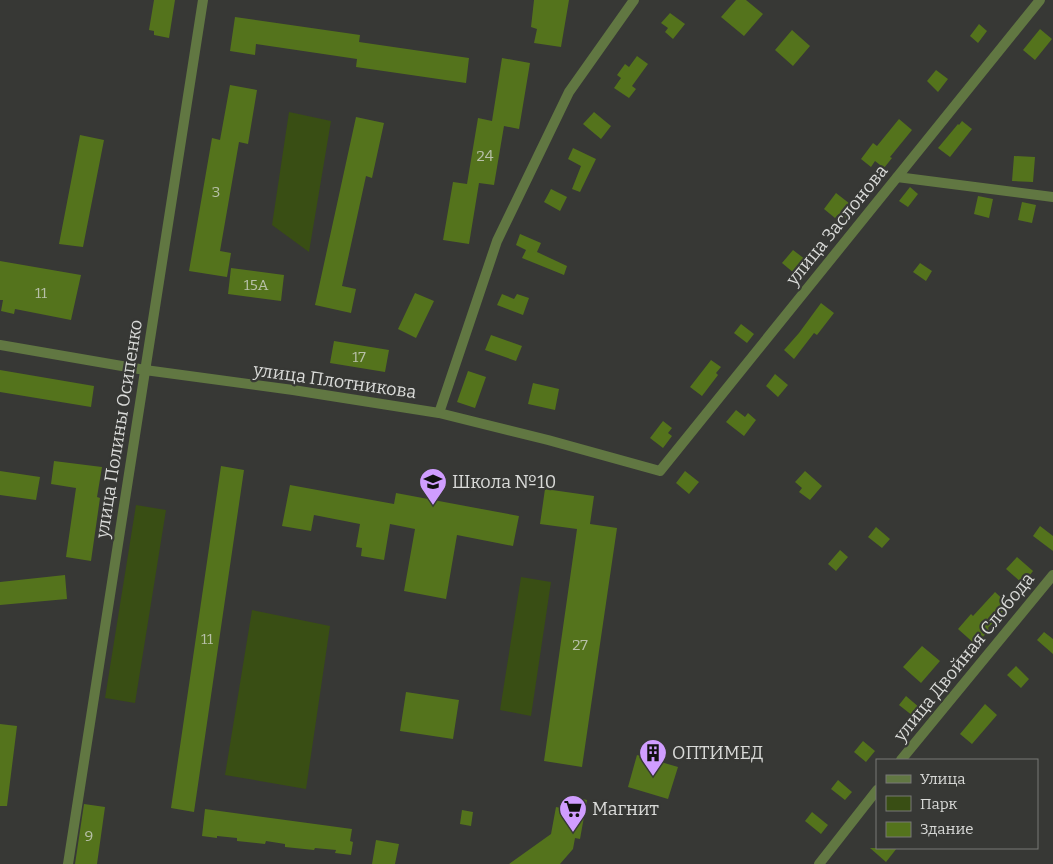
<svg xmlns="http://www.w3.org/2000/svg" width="1053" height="864" viewBox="0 0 1053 864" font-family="Bitter,serif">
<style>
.green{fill:#394e14}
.building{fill:#54731c}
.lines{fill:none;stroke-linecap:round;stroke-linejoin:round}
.street{stroke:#617742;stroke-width:10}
.labels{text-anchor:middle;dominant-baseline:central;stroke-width:4.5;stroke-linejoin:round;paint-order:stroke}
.number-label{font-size:15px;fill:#b8c0a9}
.street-label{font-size:18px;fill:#d9dad8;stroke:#373835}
.poi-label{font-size:18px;fill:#d9dad8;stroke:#373835;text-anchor:start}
</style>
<rect width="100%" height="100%" fill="#373835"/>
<path class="green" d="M289 112 331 121 309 252 272 225Z
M136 505 166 510 135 703 105 698Z
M521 577 551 582 531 716 500 710Z
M252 610 330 626 306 789 225 775Z"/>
<path class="building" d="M154 0H175L169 38 154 35V31L149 30Z
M534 0H569L561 47 534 43 537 29 531 27Z
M736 0H746L763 14 744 36 721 17Z
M670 13 685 24 673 39 665 32 668 28 661 23Z
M235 17 360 35 359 42 469 58 466 83 356 67 357 59 256 44 255 55 230 51Z
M979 24 987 31 978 43 970 36Z
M1040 29 1052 39 1035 60 1023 50Z
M792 30 810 46 793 66 775 50Z
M637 56 648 64 632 86 636 89 629 98 614 88 621 78 617 75 625 64 629 67Z
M502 58 530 63 519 129 504 126 494 185 479 183 469 244 443 240 453 182 467 184 478 118 492 121Z
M936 70 948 79 938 92 927 81Z
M230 85 257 90 248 144 239 142 220 251 231 253 227 277 189 271 212 138 220 140Z
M594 112 611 126 601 139 583 124Z
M356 117 384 123 372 178 366 176 342 286 356 289 351 313 315 305Z
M899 119 912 130 890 157 892 158 884 168 875 161 871 167 861 159 873 143 877 146Z
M962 121 972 129 950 157 938 148 958 124 959 125Z
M80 135 104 140 83 247 59 244Z
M573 148 596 159 580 192 572 189 581 166 568 159Z
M1014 156 1035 157 1033 182 1012 181Z
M910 187 918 194 908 207 899 201Z
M551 189 567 197 560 211 544 202Z
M836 193 854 207 845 218 839 214 835 218 824 209Z
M978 196 993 199 989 218 974 214Z
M1022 202 1036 205 1032 223 1018 220Z
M520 234 541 243 537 252 567 266 564 275 522 258 526 250 516 245Z
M793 250 810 263 803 272 798 268 794 273 782 263Z
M0 261 81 275 71 320 15 309 14 314 1 311 3 300H0Z
M920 263 932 271 926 281 913 272Z
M231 268 284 275 281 301 228 294Z
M415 293 434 301 416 338 398 329Z
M502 294 514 299 517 294 529 298 523 315 497 305Z
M821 303 834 313 817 335 814 333 794 359 784 350 799 333Z
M741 324 754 334 747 343 734 333Z
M491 335 522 346 516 361 485 350Z
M334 341 389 350 385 372 330 363Z
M711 360 721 367 716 373 718 375 702 396 690 387Z
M0 370 94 386 91 407 0 392Z
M468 371 486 377 475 408 457 402Z
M775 374 788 385 778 397 766 386Z
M533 383 559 389 555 410 528 404Z
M736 410 745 417 748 413 756 420 744 436 726 422Z
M663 421 672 428 668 433 672 436 663 448 650 438Z
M54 461 102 467 97 497 100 498 91 561 66 557 76 488 51 484Z
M221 466 244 470 194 812 171 808Z
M0 471 40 477 36 500 0 495Z
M685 471 699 482 689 494 676 483Z
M805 471 822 486 810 500 799 492 802 488 795 482Z
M290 485 394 504 396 493 519 516 513 546 457 535 446 599 404 591 415 529 390 524 384 560 361 556 362 548 356 547 360 524 314 515 311 531 282 526Z
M545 489 594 496 590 524 617 528 582 767 544 761 577 529 540 524Z
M1040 526 1053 536V551L1033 536Z
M876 527 890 539 882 548 868 537Z
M840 550 848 557 836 571 828 564Z
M1017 557 1033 571 1023 584 1006 569Z
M65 575 67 599 0 605V582Z
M995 592 1009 605 988 628 989 630 976 645 958 629 971 614 973 616Z
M1044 632 1053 639V654L1037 640Z
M922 646 940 661 921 683 903 667Z
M1016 666 1029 679 1021 688 1007 675Z
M406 692 459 700 453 739 400 731Z
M906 696 920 708 913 716 899 705Z
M985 704 997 715 972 744 960 734Z
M0 724 17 726 7 806H0Z
M863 741 875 751 866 762 854 752Z
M637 755 678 767 668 799 628 787Z
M838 780 852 792 845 800 831 789Z
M573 797 587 800 580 839 575 838 573 849 560 864H509L551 834 556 807 571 810Z
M84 804 105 807 97 864H75Z
M205 809 352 829 350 841 353 842 351 855 335 853 336 850 315 848 314 850 285 847V844L266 841 265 844 237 841V838L217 836V838L202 836Z
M462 810 473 812 471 826 460 824Z
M812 812 828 825 821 834 805 821Z
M376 840 399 844 395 864H372Z
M870 848H897L886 862Z"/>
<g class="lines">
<path class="street" d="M897 177 1053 197
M0 345 145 370 293 390 439 413 548 440 660 471 1040 0
M439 413 497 241 569 92 634 0
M901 760 1053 575
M68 864 203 0
M819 864 877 790"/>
</g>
<defs>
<symbol id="school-pin" viewBox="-11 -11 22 30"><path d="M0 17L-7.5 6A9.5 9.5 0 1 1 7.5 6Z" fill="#d09dff" stroke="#373835"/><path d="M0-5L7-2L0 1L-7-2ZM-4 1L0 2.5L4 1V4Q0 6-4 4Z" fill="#111"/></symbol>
<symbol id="building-pin" viewBox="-11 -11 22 30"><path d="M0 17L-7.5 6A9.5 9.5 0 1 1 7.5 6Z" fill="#d09dff" stroke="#373835"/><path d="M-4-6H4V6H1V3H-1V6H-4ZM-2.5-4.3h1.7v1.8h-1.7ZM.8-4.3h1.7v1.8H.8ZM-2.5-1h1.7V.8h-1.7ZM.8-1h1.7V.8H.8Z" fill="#111"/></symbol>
<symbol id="supermarket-pin" viewBox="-11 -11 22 30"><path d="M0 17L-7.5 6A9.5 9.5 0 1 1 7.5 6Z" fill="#d09dff" stroke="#373835"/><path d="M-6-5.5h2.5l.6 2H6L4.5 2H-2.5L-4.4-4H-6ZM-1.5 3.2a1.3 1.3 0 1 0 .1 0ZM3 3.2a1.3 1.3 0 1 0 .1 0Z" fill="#111"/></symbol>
</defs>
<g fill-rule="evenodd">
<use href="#school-pin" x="417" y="466" width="32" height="43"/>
<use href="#building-pin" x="637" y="737" width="32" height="43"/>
<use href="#supermarket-pin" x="557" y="793" width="32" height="43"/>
</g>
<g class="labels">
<g class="number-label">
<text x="485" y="156">24</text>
<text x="216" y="192">3</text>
<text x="256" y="285">15А</text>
<text x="41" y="293">11</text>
<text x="359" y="357">17</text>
<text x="207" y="639">11</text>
<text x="580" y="645">27</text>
<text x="89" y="836">9</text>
</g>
<g class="street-label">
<text transform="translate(837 225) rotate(-51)">улица Заслонова</text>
<text transform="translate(335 381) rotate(8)">улица Плотникова</text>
<text transform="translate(119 429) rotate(-81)">улица Полины Осипенко</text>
<text transform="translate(964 657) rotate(-51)">улица Двойная Слобода</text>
</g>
<g class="poi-label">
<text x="452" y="482">Школа №10</text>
<text x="672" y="753">ОПТИМЕД</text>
<text x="592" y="809">Магнит</text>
</g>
</g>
<rect x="876" y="759" width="162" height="90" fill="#373835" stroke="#787976"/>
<rect x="886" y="775" width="25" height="8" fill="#617742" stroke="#787976"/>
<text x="920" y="784" font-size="15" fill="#d9dad8">Улица</text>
<rect x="886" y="796" width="25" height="15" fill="#394e14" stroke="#787976"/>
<text x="920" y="809" font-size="15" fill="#d9dad8">Парк</text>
<rect x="886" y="822" width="25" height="15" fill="#54731c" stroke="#787976"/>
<text x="920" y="834" font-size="15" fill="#d9dad8">Здание</text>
</svg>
